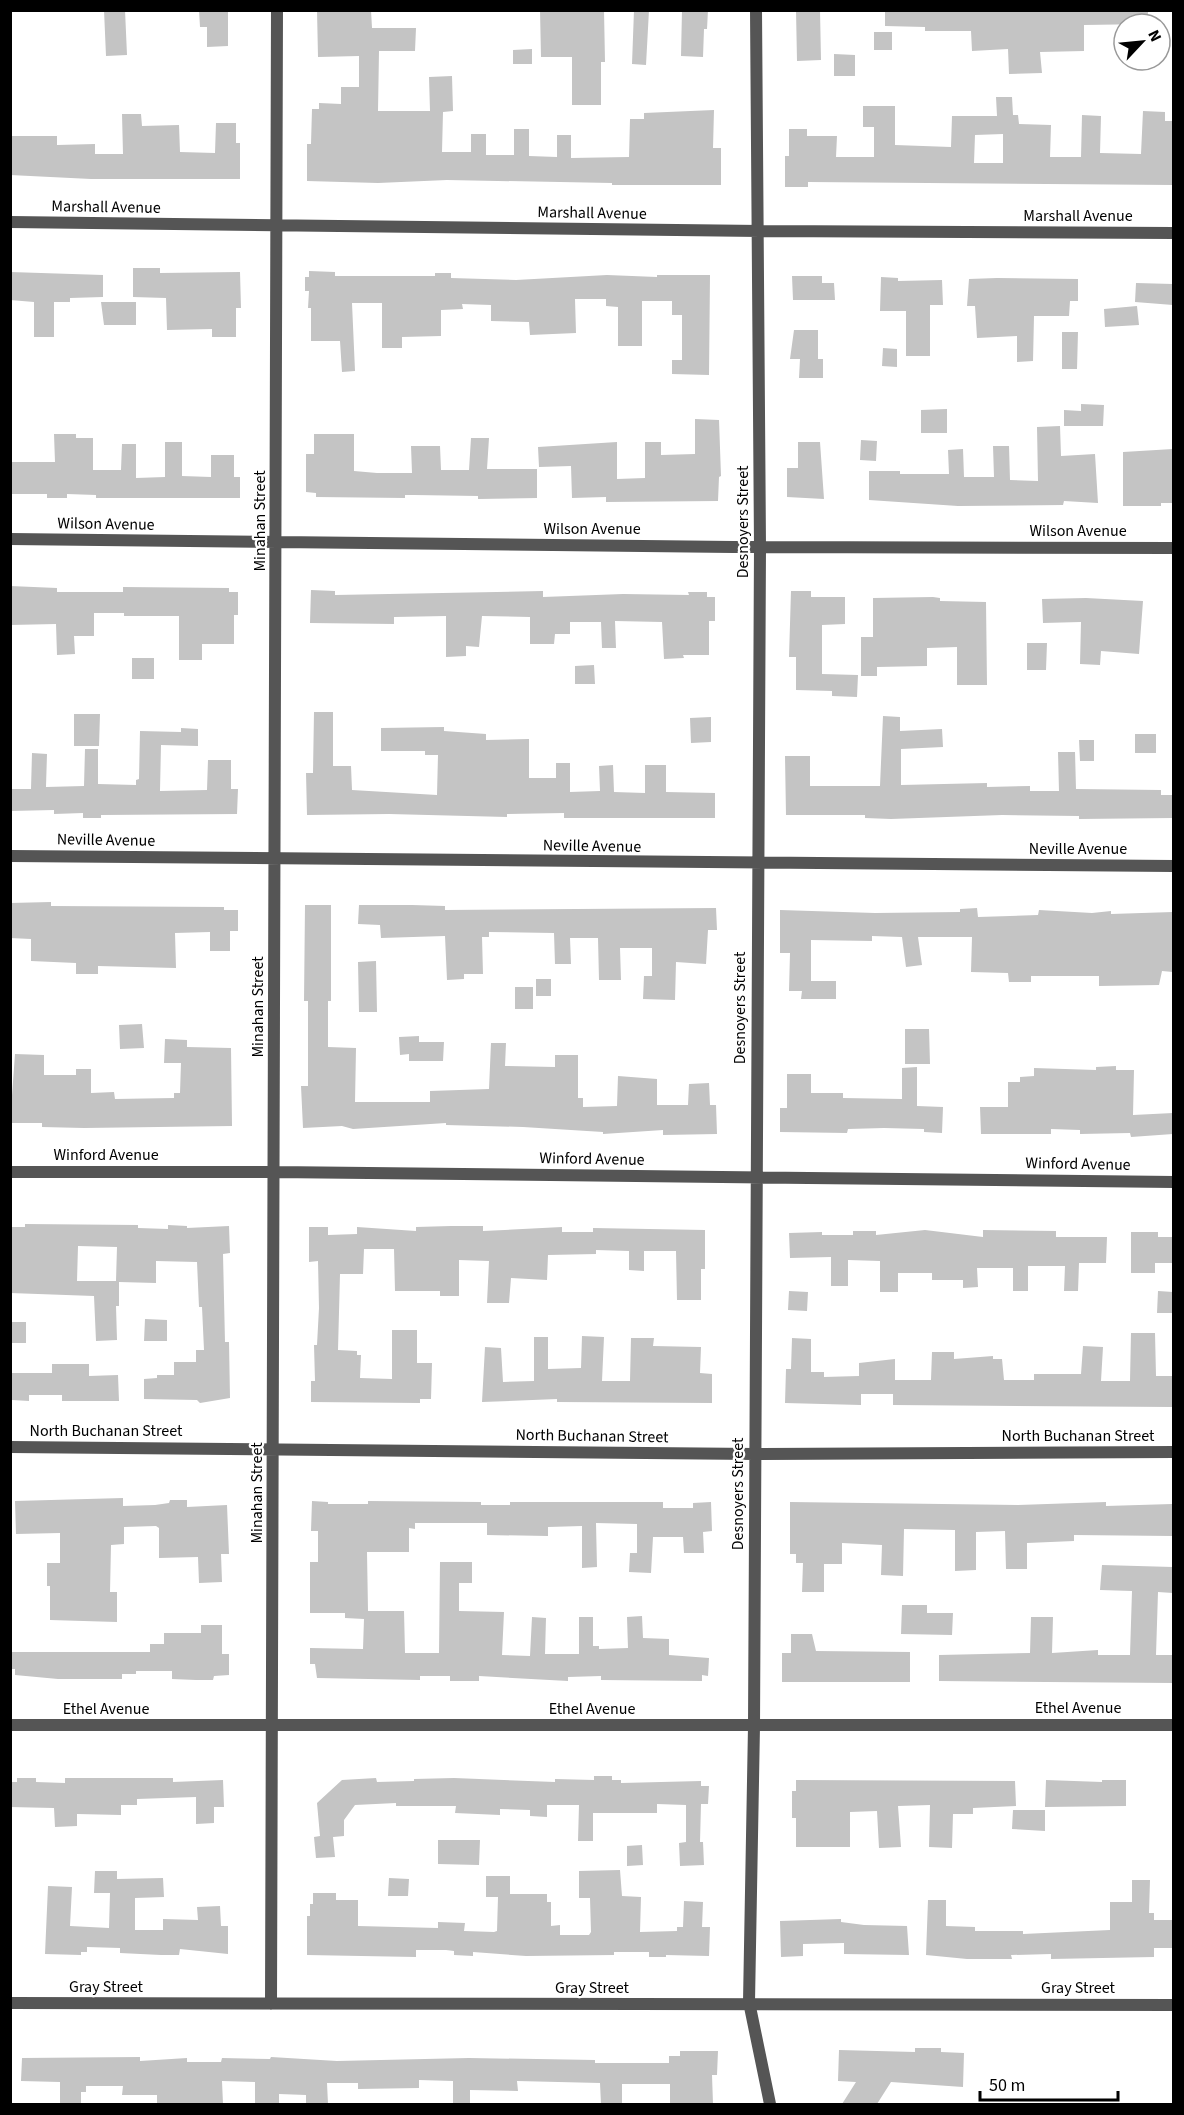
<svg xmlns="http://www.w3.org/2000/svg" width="1184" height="2115" viewBox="0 0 1184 2115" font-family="'Source Sans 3',sans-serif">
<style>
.building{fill:#c4c4c4;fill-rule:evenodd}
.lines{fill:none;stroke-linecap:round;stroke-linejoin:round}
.minor{stroke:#555;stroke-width:12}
.labels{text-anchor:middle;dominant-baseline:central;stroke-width:4.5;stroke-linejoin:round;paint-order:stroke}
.street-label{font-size:16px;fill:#000;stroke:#fff}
</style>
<rect width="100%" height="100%" fill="#fff"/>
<path class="building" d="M104 10H125L127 55 106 56Z
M199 10H228V46L207 47V27H200Z
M317 10H371L372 28H416L415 51H379L378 111H430L429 77 452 76 453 111 443 112 442 152H471V134H486V155H514V129H529V156L557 157V135H571V158L629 157 630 119H644V113L714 110 713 148H721V185H612V183L447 180 378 183 307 181V144H311L312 109H319V103L341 104V87H359V56L318 57Z
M540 10H604L605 62H601V105H572V57H541Z
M634 10H649L646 65 632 64Z
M682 10H708L707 29H704L703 57 681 56Z
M796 10H820L821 60 797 61Z
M885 10H1148V24L1084 25V51L1040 52 1042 73 1009 74 1008 49 972 51 971 31H925V27L885 26Z
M874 32H892V50H874Z
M532 49V64H513V50Z
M834 54 855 55V76H834Z
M996 97H1012L1013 115H1018L1019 124 1051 125 1050 157H1081L1082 115 1101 116 1100 153 1141 154 1143 111 1165 112V121H1173V185L808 182V187H785V156H789V129H807V136H837L836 157H874V127H863V106H895V145L951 147 952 116H997ZM1003 134V163H974L975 135Z
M122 114H141L142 126 179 125 180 152 215 153 216 123H236V143H240V179H91L10 175V136H57V145L95 144V154H123Z
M133 268H160V273L240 272 241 308H236V337H212V329L167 330 166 298 133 297Z
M309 271 335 272V276H435V273H451V278L516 280 607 275 657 277V275H710L709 375 672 374V360H682V315H672V301H642V346H618V307L606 306V299H575L576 333 530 335 529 322 491 321V305L462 304 463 309 441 310V336L402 337V348H382V303H352L355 371 342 372 340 341H311V308H308L309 291H305V277H309Z
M10 272 103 275V297L70 298V302H54V337H34V302L10 300Z
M792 276H822V283H834L835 300H793Z
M881 277 898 278V281L942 280 943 305H930V356H906V311H880Z
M997 278 1078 279V301H1070L1069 316H1034L1033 361 1017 362V336L977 338 975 306H967L969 279Z
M1136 283 1173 284V305L1135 302Z
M101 302H136V325H104Z
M1137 306 1139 325 1105 327 1104 309Z
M794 330H818V359H823V378H799L800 359H790Z
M1062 332H1078L1077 369H1062Z
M883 348 897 349V367L882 366Z
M1081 404 1104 405 1103 426H1064V410L1081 411Z
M947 409V433H921V410Z
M695 419 719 420 721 476 719 477 718 501 606 502V497L572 498 571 466 539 467 538 447 617 442V479L645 478V442H661V455L695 454Z
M1060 426 1061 456 1095 454 1098 503 1064 501 1063 505 958 506 869 500V471H900V474H949L948 450 963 449 964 477H994L993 446H1009L1010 480 1038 481 1037 427Z
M54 434H76V438H93V470H121L122 444H136V478L165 477V442H182V476L211 477V455H234V477H240V498H96V495L67 494V498H47V494H10V462H55Z
M314 434H354V471L377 473H412L411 446H440L441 470H469L471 438H489L487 469H537V498L478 499V496L414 495H405V498L316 497V493L306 492V454H314Z
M861 440 877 441 876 461 860 460Z
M798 442H820L824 499 787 497V468H798Z
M1173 449V503H1161V506H1123V452Z
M10 586 57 588V592H123V587L229 588V592H238V615H234V644H202V660H179V616H124V613H94V636H74L75 654 57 655 56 624 10 625Z
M311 590 335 591V595L543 591V597L623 594 689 595 688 592H707V597H715V621H709V655H683L684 658 664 659 662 622 615 621 616 648H602L601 622H570V634H555L554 644H530V617L482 616 479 647 466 646V656L446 657V616L394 617V624L310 623Z
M791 591H811V597H845V624L822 625V674L858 675 857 697 832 696V691L796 690V657H789Z
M933 597 940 598V601L986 602 987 685H957V647L927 648V666L877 667V676H861V637H873V598Z
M1086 598 1143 601 1139 654 1101 651 1100 665 1080 664 1081 622 1043 623 1042 599Z
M1027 643H1047L1046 670H1027Z
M132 658H154V679H132Z
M594 665 595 684H575V666Z
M314 712H333V766H351L352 790 437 795 438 755H425V751H381V728L444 727V731L486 734V740L529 739V778H556V763H570V792L600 791 599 766 613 765 614 792 645 793V765H666V792L715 793V818H564V813L507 814V817L389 814 307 815 306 773H313Z
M74 714H100L99 746H74Z
M883 716 900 717V731L942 729 943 747 901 749V785L987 783V787L1030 786V791H1059L1058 752H1075L1076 789 1161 790V795H1173V818L1079 819V816L1002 815 891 819 865 818V815H786L785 756H810V786H880Z
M711 717V742L691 743 690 718Z
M181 728 198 729V746L161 745 160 791 207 790 208 760H231V789H238L237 814 101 815V818H83V813L54 814V810L10 811V789H31L32 753 47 754 46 787 84 786 85 749H98V784L136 785V780L139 779 140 731 181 732Z
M1135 734H1156V753H1135Z
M1079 740H1094V761H1080Z
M51 902V906L224 907V910H238V931H230V951H210V932L175 933 176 968 98 966V974H76V963L31 961V939L10 938V903Z
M305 905H331V1001H328V1047L356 1048 355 1102H430V1091L489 1089 491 1043H506L505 1066 555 1067V1055H578V1098H583V1107L617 1106 618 1076 657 1079V1105H688L689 1084 709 1083 710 1105H716L717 1134 663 1135V1130L603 1134V1132L523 1127 446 1125V1123L353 1129 342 1126 303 1128 301 1086H308V1001H304Z
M412 905 445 906V910L716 908 717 930H708L706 964 676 962 675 1000 643 999 644 976H652V948H620L621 980H599L598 938H570L571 964H555L554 933 489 932V937H482L483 974H464V979L447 980 445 936 381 938 380 925 358 924 359 905Z
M977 908 978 917 1038 915 1039 910 1092 913 1111 911V914L1173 912V972L1162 971 1159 985 1099 986V976H1031V982H1009L1008 973 971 972 972 937H918L922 965 906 967 902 937 872 936V941L811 940V981H836V999H801L802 991H789L790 953H780V910L875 913 960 912V909Z
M376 961 377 1012H359L358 962Z
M536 979H551V996H536Z
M515 987H533V1009H515Z
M142 1024 144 1048 120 1049 119 1025Z
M905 1029H929L930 1064H905Z
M419 1036V1042H444L443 1061H409V1054L400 1055 399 1037Z
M165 1039 187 1040V1047L231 1048 232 1126 84 1128 42 1127V1123H10L15 1054 44 1055V1075H76V1069H91V1093L114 1092 115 1099 174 1098V1093H180L181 1063H164Z
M1116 1066V1070H1134L1133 1115 1173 1113V1134L1131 1137 1130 1133 1080 1134V1130L1051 1129V1134H981L980 1107H1008V1082H1020V1077L1034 1076V1068L1096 1070V1067Z
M917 1067V1106L943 1107 942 1133 924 1132V1129L884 1128 848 1129 847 1133 780 1132V1108H787V1074H811V1093H843V1098L902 1099V1068Z
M25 1224 138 1225V1228L168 1229V1225L187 1226V1228L229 1226 230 1253 223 1254 225 1342H229L230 1398 200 1403 197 1400 144 1399V1379L157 1378V1375H174V1362H196V1350H204L202 1307H199L197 1262 156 1261V1283L119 1282V1306H116L117 1340 96 1341 94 1296 10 1293 12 1227H25ZM78 1246 117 1247 116 1281H77Z
M451 1226H483V1231L562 1227V1232H593V1228L705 1230V1269H701V1300H677L676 1251H644V1271L629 1270V1251L596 1250V1254L548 1255 547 1280 511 1278 509 1303H487L489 1261 459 1260V1296H440V1291H395L394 1249H364L363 1274H340L338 1350 357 1351V1355H361L360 1378 392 1379V1330H417V1363H432L431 1399H420V1403L311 1402V1381H315L314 1345H317L319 1308 318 1261 309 1262V1227H328V1235L357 1234V1227L416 1231V1227Z
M925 1230 983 1237V1230L1056 1231V1237H1107L1106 1263H1079L1078 1291H1064L1065 1266H1028V1291H1013V1268H977L978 1287 963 1288V1280H932V1273H898V1292H880V1261L848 1260V1286H831V1257L790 1258 789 1233 822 1232V1235H853V1231H876V1235Z
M1131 1232H1158V1237H1172V1263H1155V1273H1131Z
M789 1291 808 1292 807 1311 788 1310Z
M1158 1291 1173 1292V1313H1157Z
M145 1319 167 1320V1341H144Z
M10 1322H26V1343H10Z
M1131 1333H1155L1156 1376H1173V1407L893 1405V1394H861V1405L785 1403 786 1369H791L792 1338 811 1339V1372H824V1377L859 1376V1363L895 1359V1380H931L932 1352H954V1359L993 1356V1359H1002L1004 1380H1034V1374H1081L1083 1346 1103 1347 1101 1381H1130Z
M582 1336 604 1337 602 1381H630L631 1338H654L653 1346 701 1347 700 1373 712 1374V1403L557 1402V1399L482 1402 485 1347 501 1348 503 1382 534 1381V1337H548V1369L581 1368Z
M52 1364H89V1376L118 1375 119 1401H62V1395H29V1401L12 1400V1373H52Z
M123 1498V1506L155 1505 169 1503 170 1500H187V1507L227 1505 229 1554H221L222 1582 199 1583 198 1557 159 1558V1528L156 1526 124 1527V1544L111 1545 110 1592H117V1622L50 1620V1586H47V1563H60V1533L16 1534 15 1501Z
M312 1501 328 1502V1504H368V1501L481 1502V1505H510V1502H663V1508H693V1503L711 1502 712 1531 703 1532 704 1553H684L683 1537H653L651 1573 629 1572 630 1553H637V1524L596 1523 597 1567 582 1568V1526L548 1527V1536L487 1535V1523H415V1529L409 1528V1552H367L368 1611H404L405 1653H439L440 1562H472V1583H459V1611L504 1612 502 1655 530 1656 532 1617 546 1618 545 1654H579V1617H593V1646H599V1649L628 1648 627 1617 642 1616 643 1638 669 1639V1655L709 1658 708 1676 702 1675V1681L601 1680V1676L568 1677V1681L479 1676V1681H450V1676H420V1680L317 1678 315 1664H310V1648L363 1649 364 1619 345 1618V1613H310V1562H318V1531H311Z
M790 1502 1018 1505 1106 1502V1506L1172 1504V1536L1074 1535V1541L1027 1543V1569H1006L1005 1531 976 1532V1570L955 1571V1530L904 1529 903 1576 881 1575 882 1545 842 1543V1564H824V1592H802L803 1563H796V1554H790Z
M1102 1565 1173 1567V1593L1158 1592 1156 1655H1173V1683L939 1681V1655L1030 1653 1031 1617H1053L1052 1653 1098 1650V1655H1130L1132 1591 1100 1590Z
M902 1605H927V1613H953L952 1635 901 1634Z
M201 1625H222V1654H229V1675L214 1676 213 1680H196L172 1679V1671H136V1674H122V1679H58L15 1675V1669H10V1652H150V1644H164V1633H201Z
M791 1634H812L816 1651 910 1652V1682H782V1653H791Z
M594 1776H612V1780H621V1783L701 1781V1786H709L708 1804H701L700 1842H703L704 1865 680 1866 679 1843 686 1842V1805L657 1804V1813H593V1841H578L579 1805H547V1817L530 1816V1810L500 1809V1815L455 1813 456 1806H396V1803L355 1805 344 1820V1836L333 1837 335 1857 316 1858 314 1837 320 1836 317 1803 342 1780 376 1778 377 1782 414 1781V1779L454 1778 555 1782V1779L594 1780Z
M17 1778H36V1782L65 1783V1778H173V1782L223 1780 224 1807H214V1823L196 1824V1797L137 1799V1805H121V1815L77 1814V1826L55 1827 54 1808 10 1807V1782H17Z
M796 1780 1015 1781 1016 1806 973 1808V1814H953L952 1848 929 1847 930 1805 898 1806 901 1847 879 1848 877 1811 850 1812V1847H796V1818H792V1791H796Z
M1046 1780 1102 1782V1780H1126V1806L1045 1807Z
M1013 1810H1045V1831L1012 1829Z
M438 1840H480L479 1865 438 1864Z
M642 1845 643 1865 627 1866V1846Z
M620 1870 622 1896 641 1897 640 1932 677 1931V1927H683L684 1901 703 1902 702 1927H710L709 1956 666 1955V1957H649V1952H614V1955L526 1956 473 1952V1956L454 1955V1951L446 1950H416V1957L307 1955V1916H310V1904H313V1893H336V1900H358V1926L438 1928V1922L465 1923 464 1931 494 1932 497 1931 498 1897H486V1876H510V1894H547V1902H551V1926L560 1925V1935H589L591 1932 590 1898H579V1871Z
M95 1871H117V1879L163 1878 164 1897 135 1898V1930H163V1919L198 1920 197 1907 220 1906 221 1926H228V1954L180 1949 179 1955H161L120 1953V1948L87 1947V1952H81V1955L45 1954 48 1886 72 1887 70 1926 109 1928 110 1893H94Z
M389 1878 409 1879 408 1896H388Z
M1132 1880H1150L1149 1913H1154V1920H1173V1948H1154V1957L1051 1959V1954L1011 1955 1012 1959H967L926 1955 928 1900H946V1926L975 1927V1931H1023V1934L1110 1930V1902H1132Z
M841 1919V1922L864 1925 907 1926 909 1955 844 1954V1943L803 1944V1956L781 1957 780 1921Z
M915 2048H941V2052L964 2053 963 2087 891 2082 877 2104H842L856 2082 838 2081 839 2050 915 2052Z
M680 2051H718L717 2075H712L713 2104H670V2084H622V2104H601L600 2083 517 2081 518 2091 470 2090V2104H453V2081L419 2080V2088L358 2089V2083H327L328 2104H306V2095L279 2094V2104H255V2082L222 2081 223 2104H157V2095H122L123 2086H86V2092H81V2104H60V2082L21 2081 22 2058 140 2057V2061L187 2058V2062H221L222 2058 270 2059 271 2057 337 2061 469 2058 595 2060V2063H669V2056H680Z"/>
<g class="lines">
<path class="minor" d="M756 10 760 547 754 1726 749 2002 770 2104
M10 222 760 231 1174 233
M10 539 733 547 1174 548
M10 856 1174 866
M10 1172H274L1174 1182
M10 1447 755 1454 1174 1452
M10 1725H1174
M10 2003 1174 2005
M271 2004 277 10"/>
</g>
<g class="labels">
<g class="street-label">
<text transform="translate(106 207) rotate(1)">Marshall Avenue</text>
<text transform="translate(592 213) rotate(1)">Marshall Avenue</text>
<text x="1078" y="216">Marshall Avenue</text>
<text transform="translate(260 521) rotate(-90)">Minahan Street</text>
<text transform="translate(743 522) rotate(-90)">Desnoyers Street</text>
<text transform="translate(106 524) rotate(1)">Wilson Avenue</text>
<text x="592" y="529">Wilson Avenue</text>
<text x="1078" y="531">Wilson Avenue</text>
<text transform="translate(106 840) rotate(1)">Neville Avenue</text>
<text transform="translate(592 846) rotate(1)">Neville Avenue</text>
<text x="1078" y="849">Neville Avenue</text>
<text transform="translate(258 1007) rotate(-90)">Minahan Street</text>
<text transform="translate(740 1008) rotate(-90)">Desnoyers Street</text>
<text x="106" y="1155">Winford Avenue</text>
<text transform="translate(592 1159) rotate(1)">Winford Avenue</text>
<text transform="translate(1078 1164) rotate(1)">Winford Avenue</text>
<text x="106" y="1431">North Buchanan Street</text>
<text transform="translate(592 1436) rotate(1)">North Buchanan Street</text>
<text x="1078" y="1436">North Buchanan Street</text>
<text transform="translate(257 1493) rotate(-90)">Minahan Street</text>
<text transform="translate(738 1494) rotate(-90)">Desnoyers Street</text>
<text x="1078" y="1708">Ethel Avenue</text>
<text x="106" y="1709">Ethel Avenue</text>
<text x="592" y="1709">Ethel Avenue</text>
<text x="106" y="1987">Gray Street</text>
<text x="592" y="1988">Gray Street</text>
<text x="1078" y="1988">Gray Street</text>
</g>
</g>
<rect width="1184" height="2115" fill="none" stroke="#000000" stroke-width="24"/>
<g transform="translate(1142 42) rotate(64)"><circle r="28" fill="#ffffff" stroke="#999999" stroke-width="1.5"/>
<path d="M0-4.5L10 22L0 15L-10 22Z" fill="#000000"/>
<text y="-9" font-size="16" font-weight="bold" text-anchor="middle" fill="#000000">N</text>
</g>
<path d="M980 2091v9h138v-9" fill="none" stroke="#000000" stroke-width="3"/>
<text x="989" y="2091" font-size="18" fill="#000000" stroke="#ffffff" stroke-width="4.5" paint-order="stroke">50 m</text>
</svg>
